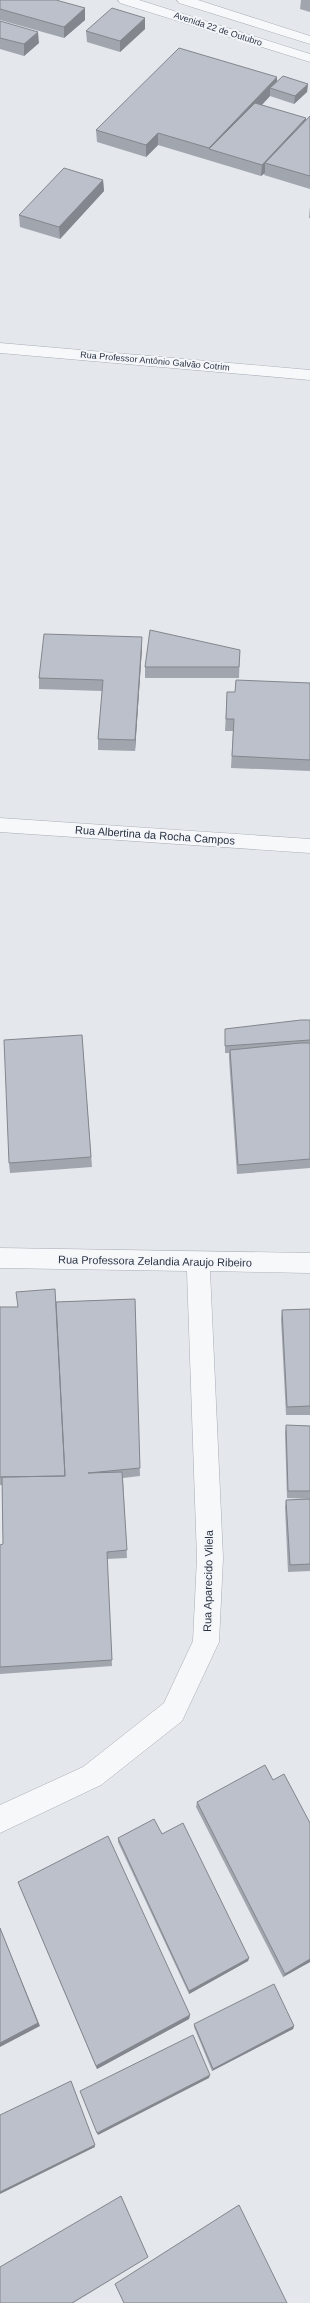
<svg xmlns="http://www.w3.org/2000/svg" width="310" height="2303" viewBox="0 0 310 2303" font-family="Arial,sans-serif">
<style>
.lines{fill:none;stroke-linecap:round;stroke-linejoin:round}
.minor-casing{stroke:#a9aeb7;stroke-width:1}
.minor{fill:#f7f8fa;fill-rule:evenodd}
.wall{fill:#a1a5ae}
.shaded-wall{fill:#83868d}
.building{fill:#bbc0ca;stroke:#83868d}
.labels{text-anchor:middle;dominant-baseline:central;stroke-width:4;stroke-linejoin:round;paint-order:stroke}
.far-street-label{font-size:9px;fill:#2b3445;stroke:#f4f6f9}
.street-label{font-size:11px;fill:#2b3445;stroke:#f4f6f9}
</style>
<rect width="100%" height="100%" fill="#e4e7ec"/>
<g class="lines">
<defs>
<path id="minor" d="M118 0H139L310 54V62L120 3Z
M177 0H198L310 36V44L179 3Z
M0 343 310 370V380L0 353Z
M0 818 310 839V853L0 832Z
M0 1248 310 1253V1273L210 1271 223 1558 219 1642 182 1721 101 1785 0 1833V1805L83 1767 164 1703 193 1641 197 1558 187 1271 0 1268Z"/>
</defs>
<use href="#minor" class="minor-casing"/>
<use href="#minor" class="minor"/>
</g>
<path class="wall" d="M0 0 85 8V20L64 38 0 20Z
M301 0H310V12L300 9Z
M0 21 39 43 24 56 0 49Z
M145 29 120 52 87 42 86 31Z
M277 81 308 84 307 92 294 104 270 96 262 105 306 120 310 116V189L264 175 265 173 261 176 158 145 146 157 97 142 96 130Z
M103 180 104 191 60 239 20 227 19 215Z
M310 206V218H309Z
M142 648 135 751 98 750V739L102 691 39 689V678Z
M240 650 239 678H145V667Z
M310 683V771L231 768 233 731H225L227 692H235Z
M310 1020V1168L237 1174 229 1059V1053H225V1029Z
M82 1035 92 1167 10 1173 9 1163Z
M135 1299 140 1476 123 1478 127 1558 107 1559 112 1666 0 1674V1545L3 1544 2 1485H0V1307H18L56 1302Z
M310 1309V1415H286L281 1319 282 1310Z
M286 1425 310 1426V1499L287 1498 285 1433Z
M310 1499V1571L288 1572 285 1507 286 1500Z
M273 1780 310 1962 283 1977 196 1807 197 1802Z
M118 1838 249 1958 248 1961 189 1994 118 1842Z
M18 1882 190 2015 189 2019 97 2069Z
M194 2024 294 2026 293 2029 212 2071 194 2027Z"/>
<path class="shaded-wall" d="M85 8V20L64 38V27Z
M145 18V29L120 52V41Z
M38 32 39 43 24 56V44Z
M277 77V89L270 88V96L218 151 209 149V148Z
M308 84 307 92 294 104 295 96Z
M306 118 305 129 265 163V173L261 176 262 165Z
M158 133V145L146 157V145Z
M103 180 104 191 60 239 59 227Z
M142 637V648L135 751V740Z
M0 1928 40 2026 0 2047Z
M249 1958 248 1961 189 1994V1991Z
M310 1959V1962L283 1977 285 1974Z
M190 2015 189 2019 97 2069 96 2066Z
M294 2026 293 2029 212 2071 213 2069Z
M210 2075 209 2078 98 2135 97 2133Z
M71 2081 95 2147 0 2194V2192Z
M148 2257 73 2303H72Z"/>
<path class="building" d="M0 0H56L85 8 64 27 0 9Z
M112 8 145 18 120 41 86 31Z
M0 21 38 32 24 44 0 38Z
M179 48 277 77 209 148 158 133 146 145 96 130Z
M283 76 308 84 295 96 270 88Z
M255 103 306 118 262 165 209 149Z
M310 116V176L265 163Z
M64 168 103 180 59 227 19 215Z
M150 630 240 650 239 667H145Z
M44 634 142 637 135 740 98 739 103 680 39 678Z
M236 680 310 683V760L232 756 234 719H226L227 692H235Z
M301 1020H310V1040L225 1046V1029Z
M82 1035 91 1157 9 1163 4 1040Z
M300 1043H310V1159L238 1165 230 1050Z
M55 1289 65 1476 0 1477V1307H18L16 1292Z
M135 1299 140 1468 88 1473 122 1472 127 1550 107 1552 112 1660 0 1667V1545L3 1544 2 1477 65 1476 56 1302Z
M310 1309V1406L287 1407 282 1310Z
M286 1425 310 1426V1491H288Z
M310 1499V1564L290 1565 286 1500Z
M265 1765 273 1780 284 1774 310 1823V1959L285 1974 197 1802Z
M154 1819 162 1834 183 1823 249 1958 189 1991 118 1838Z
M108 1836 190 2015 96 2066 18 1882Z
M0 1928 38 2023 0 2043Z
M274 1984 294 2026 213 2069 194 2024Z
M193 2035 210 2075 97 2133 80 2091Z
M71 2081 95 2145 0 2192V2115Z
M121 2196 148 2257 72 2303H0V2267Z
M239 2205 287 2303H124L115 2284Z"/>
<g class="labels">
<g class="far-street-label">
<text transform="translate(218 29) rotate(18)">Avenida 22 de Outubro</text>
<text transform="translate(155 361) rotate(5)">Rua Professor Antônio Galvão Cotrim</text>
</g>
<g class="street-label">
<text transform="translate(155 835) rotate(4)">Rua Albertina da Rocha Campos</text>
<text transform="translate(155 1261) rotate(1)">Rua Professora Zelandia Araujo Ribeiro</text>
<text transform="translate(208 1581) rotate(-89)">Rua Aparecido Vilela</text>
</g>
</g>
</svg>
